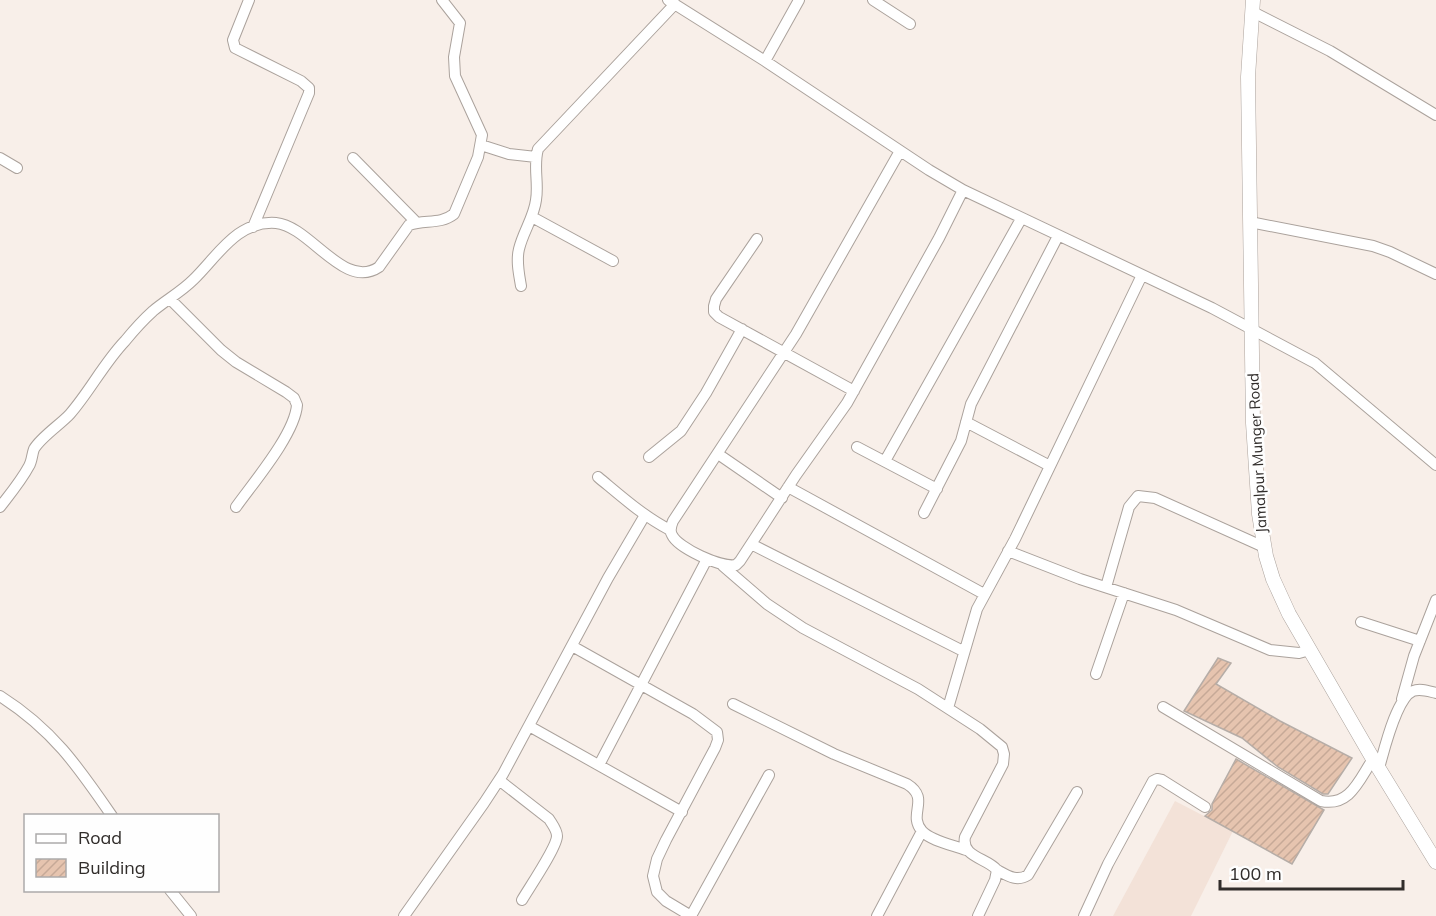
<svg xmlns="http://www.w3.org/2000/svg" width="1436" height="916" viewBox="0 0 1436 916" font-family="Mulish,sans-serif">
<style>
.built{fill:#f3e2d8}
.building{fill:url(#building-hatch);stroke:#b6ada7;stroke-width:1.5}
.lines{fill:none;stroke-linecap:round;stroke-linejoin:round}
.minor-casing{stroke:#aba29c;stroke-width:12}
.tertiary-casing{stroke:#aba29c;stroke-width:15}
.minor{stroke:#fff;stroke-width:10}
.tertiary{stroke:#fff;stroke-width:14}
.labels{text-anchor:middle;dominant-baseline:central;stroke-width:5;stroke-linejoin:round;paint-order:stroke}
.street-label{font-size:15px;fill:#312d2b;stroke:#fefefe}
</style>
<defs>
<pattern id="building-hatch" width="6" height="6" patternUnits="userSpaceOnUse" patternTransform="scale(1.5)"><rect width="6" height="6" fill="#e6c4af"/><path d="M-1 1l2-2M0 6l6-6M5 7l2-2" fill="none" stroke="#c6a997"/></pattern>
</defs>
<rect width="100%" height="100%" fill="#f8efe9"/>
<path class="built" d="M1175 801 1233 831 1191 916H1113Z"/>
<path class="building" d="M1218 658 1231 663 1216 684 1280 721 1352 758 1328 794H1323L1278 767 1242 738 1184 711Z
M1236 759 1324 810 1292 864 1205 816 1212 810V804Z"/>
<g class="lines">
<defs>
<path id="minor" d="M249 0 233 40 235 48 301 81 309 88V93L253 227
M668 0 765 61 929 170 963 190 1212 308 1315 363 1436 465
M873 0 910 24
M1251 11 1330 51 1436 115
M765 61 799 0
M481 145 509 154 536 157
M900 151 796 334 673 521C671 526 669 530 672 535 678 548 721 568 736 565L740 561 796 475 847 403 939 238 963 190
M0 158 17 168
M353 158 416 222
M532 217 613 261
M1250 222 1373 246 1390 252 1436 274
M757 239 716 299 714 306V312L719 317 854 391
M521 286C519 274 516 261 519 249 523 232 534 217 536 200 539 183 533 166 538 149L675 4
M170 299 221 350 236 362 286 392 294 398 297 405C295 434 253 483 236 507
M966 422 1050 466
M857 447 937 489
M718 454 782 498
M649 457 681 431 706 393 742 329
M885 461 1021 219
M598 477C621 496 643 516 670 530
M788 487 984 594
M0 507C10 494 21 481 29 466 32 461 32 454 34 449 41 437 61 424 70 414 90 391 104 363 125 341 134 330 143 320 153 311 166 300 181 292 193 280 217 257 237 220 276 223 310 226 344 291 379 267L409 225C424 219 440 225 454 214L478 157 482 135 455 76 454 57 460 23 442 0
M924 513 961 441 971 404 1058 236
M751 544 963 651
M1008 551 1080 579 1176 610 1270 650 1299 653 1310 650
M723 566 767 604 803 628 918 689 980 729 1002 747 1004 754 1003 764 965 837C961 857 987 858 997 870L995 880 978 916
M1106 587 1129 507 1138 496 1155 498 1264 547
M1361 622 1420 641
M572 646 693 714 717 732 718 740 715 748 666 840 657 859 653 876 657 892 666 901 691 916
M1096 674 1124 593
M0 696C52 729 77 765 112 816
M1402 699 1414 656 1436 600
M733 704 834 754 907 784C931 799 907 814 922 831 931 841 953 845 966 850
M1163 707 1321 801C1350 807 1359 780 1373 759
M948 708 977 609 1015 539 1142 275
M529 726 682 812
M599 765 707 559
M1379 768C1384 751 1396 698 1413 691 1420 688 1428 691 1436 693
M499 780 549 819C552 824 557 830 557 836 557 847 529 888 522 900
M997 870C1008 876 1017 882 1028 875L1077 792
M170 890 191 916
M404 916 484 803 503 774 608 578 645 515
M691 916 769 775
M877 916 922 831
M1084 916 1108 864 1153 781 1157 779 1162 780 1205 807"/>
<path id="tertiary" d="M1253 0 1248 77 1253 423 1259 514 1266 556 1273 579 1289 614 1373 759 1436 862"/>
</defs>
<use href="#minor" class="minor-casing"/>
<use href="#tertiary" class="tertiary-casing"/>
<use href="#minor" class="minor"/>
<use href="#tertiary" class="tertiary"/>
</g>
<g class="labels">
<g class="street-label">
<text transform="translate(1257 453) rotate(-93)">Jamalpur Munger Road</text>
</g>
</g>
<rect x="24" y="814" width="195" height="78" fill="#fefefe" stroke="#acaaaa" stroke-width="1.5"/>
<rect x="36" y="834" width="30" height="9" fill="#ffffff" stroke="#acaaaa" stroke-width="1.5"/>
<text x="78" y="844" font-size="18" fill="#312d2b">Road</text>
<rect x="36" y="859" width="30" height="18" fill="url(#building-hatch)" stroke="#acaaaa" stroke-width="1.5"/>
<text x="78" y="874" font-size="18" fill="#312d2b">Building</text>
<path d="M1220 880v9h183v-9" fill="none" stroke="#312d2b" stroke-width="3"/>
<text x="1229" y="880" font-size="18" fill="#312d2b" stroke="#fefefe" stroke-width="4.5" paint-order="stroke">100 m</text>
</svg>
